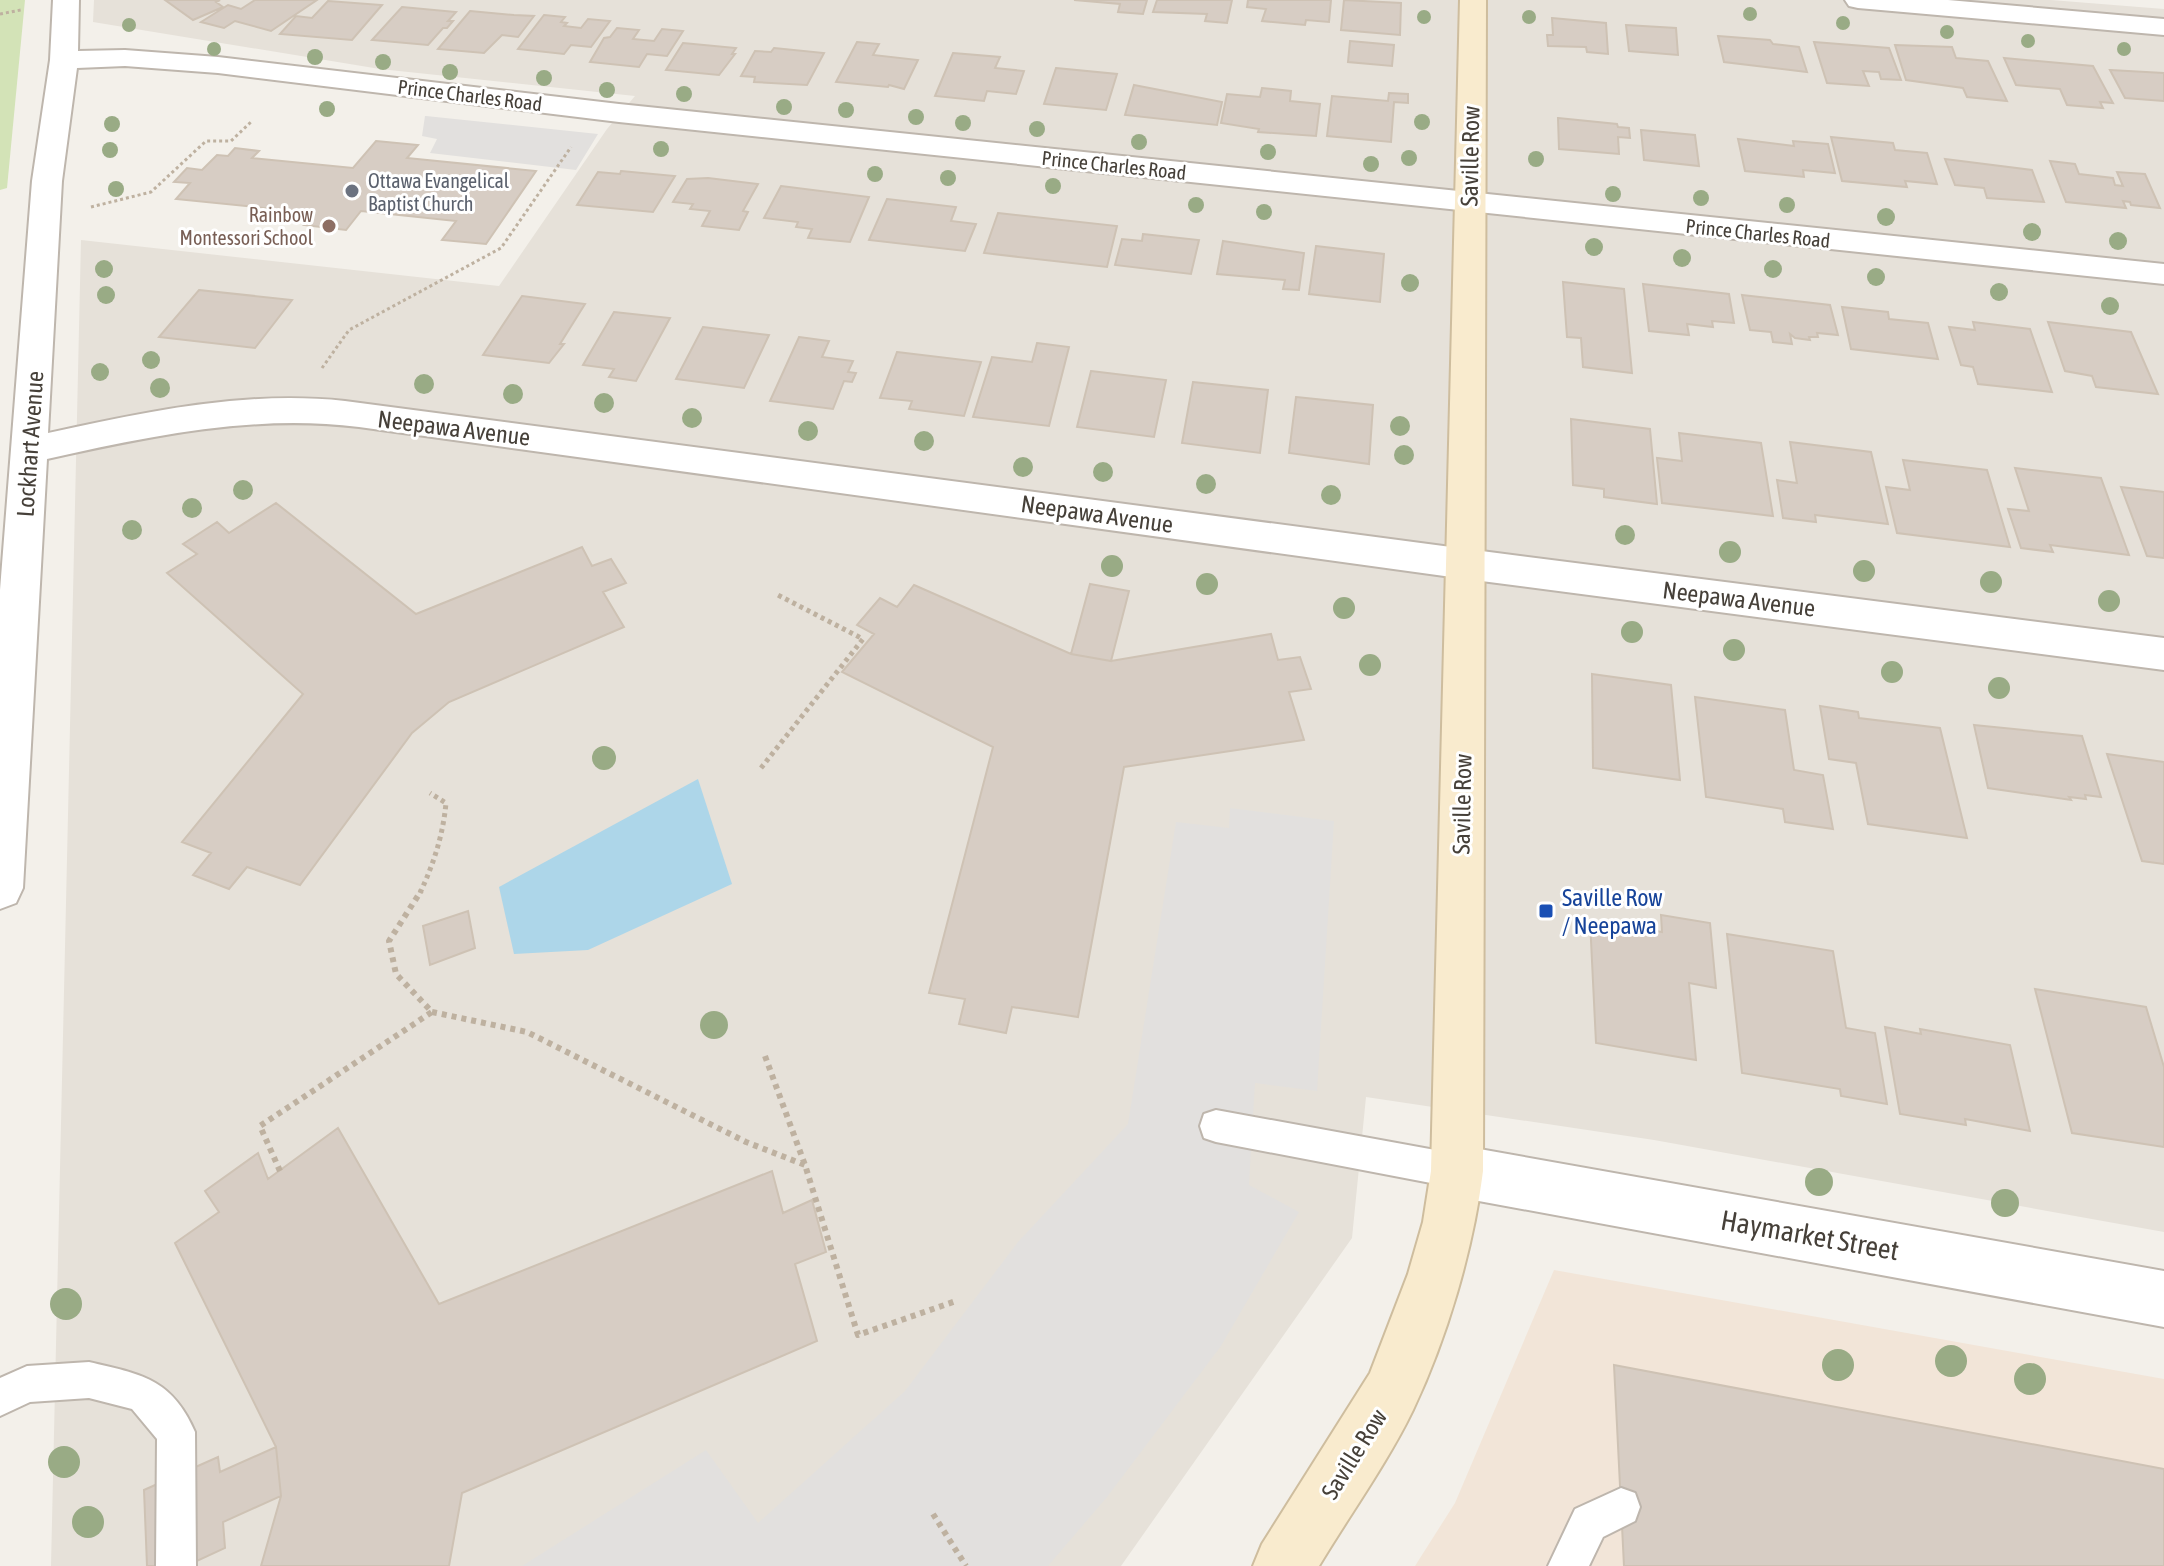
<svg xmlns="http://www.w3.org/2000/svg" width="2164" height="1566" viewBox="0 0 2164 1566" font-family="'Asap Condensed',sans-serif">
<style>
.residential{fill:#e6e1d9}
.commercial{fill:#f2e5d8}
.green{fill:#d3e3b7}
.parking{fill:#e2e0de}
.water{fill:#add6e9}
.building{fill:#d7cdc4;stroke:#cec2b4;stroke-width:2}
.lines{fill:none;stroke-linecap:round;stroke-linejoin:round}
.lane-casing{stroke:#beb6ad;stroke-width:4}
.street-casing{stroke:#beb6ad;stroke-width:4}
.secondary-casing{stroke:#cebd9e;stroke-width:4}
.path-far2{stroke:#beb1a0;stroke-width:3;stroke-dasharray:3 3;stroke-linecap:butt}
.path-far1{stroke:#beb1a0;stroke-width:5;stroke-dasharray:4 4;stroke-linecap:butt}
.path{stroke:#beb1a0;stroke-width:6;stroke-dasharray:5 5;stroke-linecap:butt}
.lane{fill:#fff;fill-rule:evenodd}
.street{fill:#fff;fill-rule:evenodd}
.secondary{fill:#f9ebce;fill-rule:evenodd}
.tree{fill:#99ab85}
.worship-dot{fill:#6b7280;stroke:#fff;stroke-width:3}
.education-dot{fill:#8d6e63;stroke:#fff;stroke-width:3}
.transit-dot{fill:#1a4fb4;stroke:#fff;stroke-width:3}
.labels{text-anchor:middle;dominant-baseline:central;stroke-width:6;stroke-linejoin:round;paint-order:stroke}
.far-street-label{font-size:20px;fill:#464039;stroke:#fff}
.far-worship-label{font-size:20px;fill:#5b616d;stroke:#fff;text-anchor:start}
.far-education-label{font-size:20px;fill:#785e54;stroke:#fff;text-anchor:end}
.street-label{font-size:24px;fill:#464039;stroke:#fff}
.transit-label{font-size:24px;fill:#164399;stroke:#fff;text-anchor:start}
.near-street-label{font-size:28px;fill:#464039;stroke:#fff}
</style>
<rect width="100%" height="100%" fill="#f3f0ea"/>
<path class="residential" d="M94 0H2051L2164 9V1232L1654 1140 1366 1097 1352 1238 1121 1566H51L81 240 499 286 607 129 635 96 380 69 93 22Z"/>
<path class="commercial" d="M1554 1270 2164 1379V1566H1415L1455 1503Z"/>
<path class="green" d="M0 0H25L7 188 0 190Z"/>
<path class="parking" d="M425 116H426L598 134 576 170 430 153 437 139 422 136Z
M1230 808 1334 821 1317 1091 1255 1083 1249 1185 1299 1212 1221 1346 1107 1497 1048 1566H522L706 1450 758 1523 905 1391 1018 1242 1128 1124 1176 822 1229 828Z"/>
<path class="water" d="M698 779 732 884 588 950 514 954 499 887Z"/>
<path class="building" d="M165 0H220L216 2 223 7 193 20Z
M255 0H317L271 31 235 21 224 28 201 22 228 5 241 9Z
M1074 0H1147L1143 14 1118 12 1120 4Z
M1157 0H1232L1227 23 1205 21 1207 14 1153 12Z
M1248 0H1331L1329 22 1306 20 1305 25 1262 21 1266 9 1247 7Z
M1344 0 1401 3 1400 35 1341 30Z
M328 1 382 5 352 40 280 34 296 16 312 18Z
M402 7 456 12 448 21H453L447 28H443L428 45 372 40Z
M470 11 514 15 534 16 518 37 502 35 484 53 438 49Z
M544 15 565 17 561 22 567 23 564 26 581 28 588 19 610 21 591 47 571 45 564 54 518 49Z
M1552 18 1606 23 1608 54 1587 52 1586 47 1548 46 1547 35H1553Z
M1626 25 1676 28 1678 55 1629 51Z
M617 28 639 30 633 39 654 41 662 29 683 31 667 56 647 54 639 67 590 62 604 38 610 37Z
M1718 36 1770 40 1773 44 1799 47 1807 72 1724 62Z
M1350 41 1394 45 1392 66 1348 62Z
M857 42 879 44 873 55 918 60 904 89 889 85 888 87 836 82Z
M1814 42 1889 48 1901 80 1881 79 1879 72 1863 71 1869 86 1827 83Z
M683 43 736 48 732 54H735L719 75 666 70Z
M1895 45 1952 47 1956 58 1988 61 2007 101 1967 97 1963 88 1906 80Z
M774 48 824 53 807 85 754 82 755 77 741 76 755 51 771 52Z
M953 53 1000 57 995 68 1024 71 1016 94 987 91 984 101 935 96Z
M2004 58 2093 66 2113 103 2100 102 2103 108 2067 105 2060 89 2016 85Z
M1056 68 1117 74 1106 110 1044 104Z
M2110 70 2164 73V101L2125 98Z
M1134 85 1222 102 1217 125 1125 115Z
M1262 88 1291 91 1290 101 1320 104 1316 136 1258 132 1259 129 1221 123 1227 94 1260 97Z
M1389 93 1408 94V103L1394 102 1391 142 1327 136 1332 96 1388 101Z
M1558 118 1617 124 1618 127 1629 128 1630 138 1618 137 1619 154 1559 149Z
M1641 130 1695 135 1699 166 1644 160Z
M1831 137 1893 143 1895 150 1927 153 1937 184 1905 181 1907 187 1842 181Z
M1738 139 1794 146 1793 141 1828 144 1835 173 1803 170 1804 177 1745 171Z
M376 141 418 145 407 158 536 171 486 244 442 240 456 221 361 211 346 230 304 225 314 213 176 199 190 183 174 182 187 168 202 170 217 155 228 156 235 148 259 151 252 158 353 168Z
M1945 159 2032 170 2044 202 1987 198 1984 188 1955 185Z
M2050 161 2075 164 2079 174 2113 178 2115 185 2123 186 2117 172 2145 174 2160 208 2131 205 2130 202 2123 201 2126 208 2066 202Z
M621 171 675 176 653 212 577 205 598 172 620 174Z
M708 178 758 184 743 211 748 212 739 230 702 226 710 211 690 209 693 204 673 202 687 179Z
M781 186 869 197 850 242 808 238 812 229 796 227 798 222 764 218Z
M887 199 956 207 951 221 976 224 965 251 869 240Z
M998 213 1117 226 1107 267 984 253Z
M1143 234 1199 240 1191 274 1115 265 1122 239 1142 241Z
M1223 241 1304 253 1299 290 1283 289 1285 280 1217 274Z
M1316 246 1384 254 1380 302 1309 294Z
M1563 282 1624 289 1632 373 1583 367 1581 338 1567 337Z
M1643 284 1729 294 1734 323 1712 321 1713 327 1687 324 1689 335 1649 331Z
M199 290 292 300 255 348 159 337Z
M1742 295 1830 305 1838 335 1817 333 1818 337H1809L1810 340 1795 338 1790 334 1792 344 1773 342 1771 332 1750 330Z
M522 296 585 304 560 344H564L549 363 483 355Z
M1842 307 1888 312 1889 319 1928 323 1938 359 1851 349Z
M614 312 670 318 636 381 609 377 614 369 583 365Z
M1973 322 2030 329 2052 392 1978 384 1973 367 1961 365 1949 327 1975 330Z
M2048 322 2131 332 2158 394 2096 387 2092 376 2065 371Z
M703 327 769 335 744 388 676 379Z
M799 337 829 341 822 357 853 361 848 372 856 373 852 382 844 381 833 409 770 401Z
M1037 343 1069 347 1049 426 973 417 992 357 1032 362Z
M897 352 981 362 964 416 909 409 912 401 880 398Z
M1091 371 1166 380 1154 437 1077 427Z
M1193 382 1268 390 1260 453 1182 443Z
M1296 397 1373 405 1369 464 1289 453Z
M1571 419 1650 429 1657 504 1604 497V489L1573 485Z
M1679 433 1761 443 1773 516 1662 503 1657 458 1682 461Z
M1790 442 1871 452 1888 524 1815 515 1816 522 1783 518 1777 480 1797 483Z
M1903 460 1987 470 2010 547 1897 533 1886 487 1910 490Z
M2015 468 2101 478 2129 555 2050 545 2053 552 2021 548 2008 509 2029 511Z
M2121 487 2164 492V558L2147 556Z
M276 503 416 614 582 547 592 566 611 559 626 583 603 592 624 627 449 702 412 733 300 885 247 867 229 889 193 875 211 853 182 842 303 694 167 573 197 554 183 544 217 522 229 533Z
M1090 584 1129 591 1111 661 1071 654Z
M914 585 1071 654 1111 661 1271 634 1278 660 1300 657 1311 689 1289 692 1304 740 1124 767 1078 1017 1012 1007 1006 1033 959 1024 965 999 929 993 993 747 842 672 874 634 857 625 880 598 897 607Z
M1592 674 1671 685 1680 780 1593 768Z
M1695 697 1785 710 1794 770 1823 775 1833 829 1785 822 1783 809 1706 797Z
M1820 706 1858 712 1859 718 1940 728 1967 838 1868 824 1856 763 1829 759Z
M1974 725 2082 736 2101 797 2085 795 2086 799 2069 797 2071 800 1988 788Z
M2107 754 2164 762V864L2142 861Z
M468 911 475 948 430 965 423 926Z
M1661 915 1710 923 1716 988 1689 983 1696 1060 1596 1043 1590 920 1662 932Z
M1727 934 1833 951 1846 1028 1875 1033 1887 1104 1841 1096 1840 1089 1742 1073Z
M2035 989 2146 1007 2164 1067V1147L2072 1133Z
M1885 1027 1921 1034 1920 1029 2010 1045 2030 1131 1965 1119 1966 1125 1900 1114Z
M338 1128 439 1304 772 1171 783 1213 812 1200 826 1252 795 1264 817 1341 462 1493 449 1566H261L281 1496 276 1447 175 1243 219 1212 205 1191 258 1153 268 1179Z
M1614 1365 2164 1469V1566H1624Z
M276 1447 281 1496 223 1522 225 1548 186 1566H147L144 1490 218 1457 220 1472Z"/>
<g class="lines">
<defs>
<path id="lane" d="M1216 1110 1457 1154 1469 1159 1474 1171 1469 1183 1457 1188 1216 1142 1204 1138 1200 1126 1204 1114Z
M89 1362C140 1374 172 1378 195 1432L196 1566H156L157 1439 132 1409 89 1398 30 1402 0 1416V1378L27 1366Z
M1621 1488 1635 1493 1640 1507 1635 1521 1603 1537 1589 1566H1548L1575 1509Z"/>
<path id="street" d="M53 0H79L78 51 125 50 218 57 619 104 2164 264V284L619 122 218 73 125 66 77 68 62 181 48 433C145 412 245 390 345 401L1466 549 2164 638V670L1466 579 359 427C253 414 150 436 47 459L23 888 16 903 0 909V590L32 181 50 60Z
M1845 0H1948L2164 19V35L1858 8 1849 6Z
M1457 1145 2164 1271V1327L1457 1197 1438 1190 1431 1171 1438 1152Z"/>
<path id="secondary" d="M1460 0H1486L1483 1171C1473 1250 1447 1338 1413 1410 1388 1462 1349 1516 1319 1566H1253L1262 1544 1370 1373 1408 1274 1423 1222 1431 1171Z"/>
</defs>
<use href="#lane" class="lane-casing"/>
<use href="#street" class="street-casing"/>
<use href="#secondary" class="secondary-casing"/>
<path class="path-far2" d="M0 14 21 10
M91 207 151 192 206 141H231L252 121
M322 368 349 330 501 248 571 147"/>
<path class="path-far1" d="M761 768 863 639 776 594
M420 893C434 863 443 835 446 803L430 793"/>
<path class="path" d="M432 1012 527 1032 746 1142 805 1165
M765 1056 805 1165 858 1335 956 1301
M280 1171 260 1126 432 1012 396 974 389 941 421 891
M933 1514 966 1566"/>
<use href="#lane" class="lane"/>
<use href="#street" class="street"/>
<use href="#secondary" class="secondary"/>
</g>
<g class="tree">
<circle cx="1750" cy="14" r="7"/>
<circle cx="1424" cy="17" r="7"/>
<circle cx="1529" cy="17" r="7"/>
<circle cx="1843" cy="23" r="7"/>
<circle cx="129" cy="25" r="7"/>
<circle cx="1947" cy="32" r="7"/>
<circle cx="2028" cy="41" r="7"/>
<circle cx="214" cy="49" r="7"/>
<circle cx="2124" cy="49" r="7"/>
<circle cx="315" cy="57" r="8"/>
<circle cx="383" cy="62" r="8"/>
<circle cx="450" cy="72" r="8"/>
<circle cx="544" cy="78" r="8"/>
<circle cx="607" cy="90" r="8"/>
<circle cx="684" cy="94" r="8"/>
<circle cx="784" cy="107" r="8"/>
<circle cx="327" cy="109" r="8"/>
<circle cx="846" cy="110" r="8"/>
<circle cx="916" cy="117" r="8"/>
<circle cx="1422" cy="122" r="8"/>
<circle cx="963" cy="123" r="8"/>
<circle cx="112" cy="124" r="8"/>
<circle cx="1037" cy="129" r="8"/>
<circle cx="1139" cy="142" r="8"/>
<circle cx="661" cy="149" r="8"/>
<circle cx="110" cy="150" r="8"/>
<circle cx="1268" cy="152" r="8"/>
<circle cx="1409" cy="158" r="8"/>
<circle cx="1536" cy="159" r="8"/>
<circle cx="1371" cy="164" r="8"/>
<circle cx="875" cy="174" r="8"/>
<circle cx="948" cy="178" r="8"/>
<circle cx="1053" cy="186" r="8"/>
<circle cx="116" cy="189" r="8"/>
<circle cx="1613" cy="194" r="8"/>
<circle cx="1701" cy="198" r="8"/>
<circle cx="1196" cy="205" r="8"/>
<circle cx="1787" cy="205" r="8"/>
<circle cx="1264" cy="212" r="8"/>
<circle cx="1886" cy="217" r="9"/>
<circle cx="2032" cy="232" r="9"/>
<circle cx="2118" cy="241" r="9"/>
<circle cx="1594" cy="247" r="9"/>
<circle cx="1682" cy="258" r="9"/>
<circle cx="104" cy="269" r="9"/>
<circle cx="1773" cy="269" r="9"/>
<circle cx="1876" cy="277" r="9"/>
<circle cx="1410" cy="283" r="9"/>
<circle cx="1999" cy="292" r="9"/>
<circle cx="106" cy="295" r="9"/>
<circle cx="2110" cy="306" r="9"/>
<circle cx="151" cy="360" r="9"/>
<circle cx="100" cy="372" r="9"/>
<circle cx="424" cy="384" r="10"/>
<circle cx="160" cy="388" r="10"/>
<circle cx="513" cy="394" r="10"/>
<circle cx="604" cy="403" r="10"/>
<circle cx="692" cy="418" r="10"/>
<circle cx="1400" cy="426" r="10"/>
<circle cx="808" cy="431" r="10"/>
<circle cx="924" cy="441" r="10"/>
<circle cx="1404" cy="455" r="10"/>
<circle cx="1023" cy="467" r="10"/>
<circle cx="1103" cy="472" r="10"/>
<circle cx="1206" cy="484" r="10"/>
<circle cx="243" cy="490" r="10"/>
<circle cx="1331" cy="495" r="10"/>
<circle cx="192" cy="508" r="10"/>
<circle cx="132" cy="530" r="10"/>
<circle cx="1625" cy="535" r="10"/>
<circle cx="1730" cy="552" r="11"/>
<circle cx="1112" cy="566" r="11"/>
<circle cx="1864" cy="571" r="11"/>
<circle cx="1991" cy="582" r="11"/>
<circle cx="1207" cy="584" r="11"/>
<circle cx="2109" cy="601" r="11"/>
<circle cx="1344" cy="608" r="11"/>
<circle cx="1632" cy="632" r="11"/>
<circle cx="1734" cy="650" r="11"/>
<circle cx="1370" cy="665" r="11"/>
<circle cx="1892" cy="672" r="11"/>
<circle cx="1999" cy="688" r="11"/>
<circle cx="604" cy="758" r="12"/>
<circle cx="714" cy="1025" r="14"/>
<circle cx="1819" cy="1182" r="14"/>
<circle cx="2005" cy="1203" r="14"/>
<circle cx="66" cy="1304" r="16"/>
<circle cx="1951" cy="1361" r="16"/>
<circle cx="1838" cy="1365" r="16"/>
<circle cx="2030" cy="1379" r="16"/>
<circle cx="64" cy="1462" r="16"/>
<circle cx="88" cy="1522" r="16"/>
</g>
<circle class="worship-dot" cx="352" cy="191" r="8"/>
<circle class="education-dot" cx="329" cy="226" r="8"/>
<rect class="transit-dot" x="1538" y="903" width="16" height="16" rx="4"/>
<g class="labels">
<g class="far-street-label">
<text transform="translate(470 95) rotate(7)">Prince Charles Road</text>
<text transform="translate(1114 165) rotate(6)">Prince Charles Road</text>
<text transform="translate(1758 233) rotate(6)">Prince Charles Road</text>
</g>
<g class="far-worship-label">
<text x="368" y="180">Ottawa Evangelical<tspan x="368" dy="23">Baptist Church</tspan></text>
</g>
<g class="far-education-label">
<text x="313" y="214">Rainbow<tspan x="313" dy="23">Montessori School</tspan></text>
</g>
<g class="street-label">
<text transform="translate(1470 156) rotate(-89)">Saville Row</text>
<text transform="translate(454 428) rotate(7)">Neepawa Avenue</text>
<text transform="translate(30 444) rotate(-86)">Lockhart Avenue</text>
<text transform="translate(1097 514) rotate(8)">Neepawa Avenue</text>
<text transform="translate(1739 599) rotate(7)">Neepawa Avenue</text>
<text transform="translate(1462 804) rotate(-89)">Saville Row</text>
<text transform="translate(1354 1454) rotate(-58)">Saville Row</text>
</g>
<g class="transit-label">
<text x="1562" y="897">Saville Row<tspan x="1562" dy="28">/ Neepawa</tspan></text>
</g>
<g class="near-street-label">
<text transform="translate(1810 1235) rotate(10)">Haymarket Street</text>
</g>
</g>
</svg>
